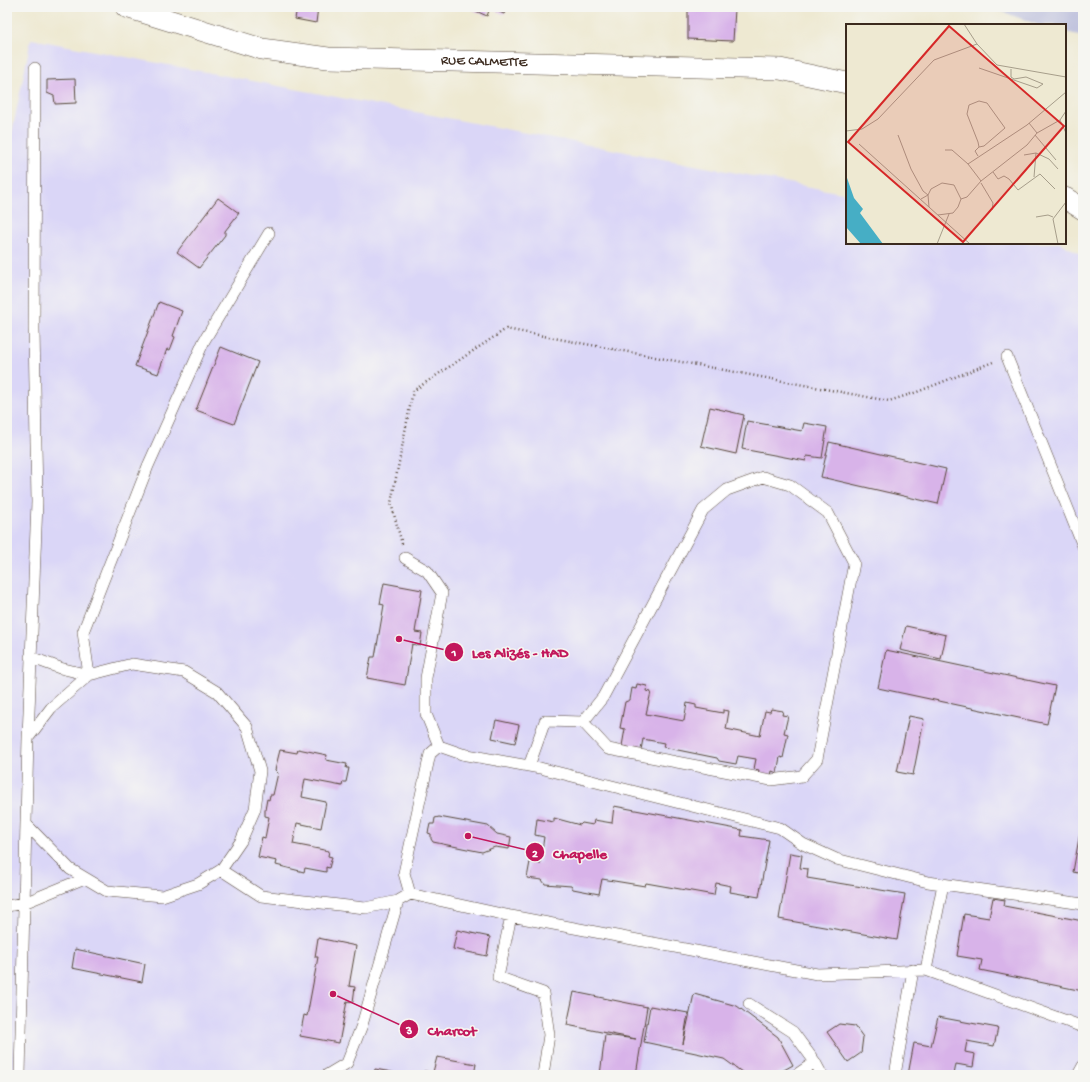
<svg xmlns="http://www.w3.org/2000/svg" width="1090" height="1082" viewBox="0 0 1090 1082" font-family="'Gochi Hand',sans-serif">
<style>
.built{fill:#dad6f7}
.industrial{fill:#c0c2dd}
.building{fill:#d8b3e9}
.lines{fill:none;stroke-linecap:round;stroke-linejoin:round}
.lane-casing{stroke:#564739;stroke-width:12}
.street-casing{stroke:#564739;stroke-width:22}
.path{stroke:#564739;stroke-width:2.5;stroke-dasharray:1 3;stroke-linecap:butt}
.lane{stroke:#fff;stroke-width:11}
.street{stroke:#fff;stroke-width:21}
.labels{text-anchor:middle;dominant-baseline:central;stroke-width:3;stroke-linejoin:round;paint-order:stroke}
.street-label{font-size:14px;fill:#3b2a1e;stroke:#f6f6f2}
.inset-road{fill:none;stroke:#a69d8a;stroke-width:1}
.view{fill:#d62828;fill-opacity:0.15;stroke:#d62828;stroke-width:2}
.inset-edge{fill:none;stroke:#3b2a1e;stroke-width:2}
.leader{fill:none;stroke:#c2185b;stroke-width:1.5}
.callout-dot{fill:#c2185b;stroke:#f6f6f2;stroke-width:1.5}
.mark-label{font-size:12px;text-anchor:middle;font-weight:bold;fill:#fff}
.callout-label{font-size:15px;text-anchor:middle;font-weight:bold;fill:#c2185b;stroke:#f6f6f2;stroke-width:3;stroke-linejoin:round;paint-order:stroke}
</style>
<rect width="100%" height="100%" fill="#f6f6f2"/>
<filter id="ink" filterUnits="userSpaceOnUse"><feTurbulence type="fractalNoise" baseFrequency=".025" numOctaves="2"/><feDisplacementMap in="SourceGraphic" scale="8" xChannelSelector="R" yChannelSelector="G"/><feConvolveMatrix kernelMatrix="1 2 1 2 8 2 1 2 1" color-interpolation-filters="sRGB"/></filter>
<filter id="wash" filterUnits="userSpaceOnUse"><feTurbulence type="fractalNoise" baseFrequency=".012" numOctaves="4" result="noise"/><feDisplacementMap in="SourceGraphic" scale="16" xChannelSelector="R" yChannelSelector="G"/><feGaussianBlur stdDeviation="0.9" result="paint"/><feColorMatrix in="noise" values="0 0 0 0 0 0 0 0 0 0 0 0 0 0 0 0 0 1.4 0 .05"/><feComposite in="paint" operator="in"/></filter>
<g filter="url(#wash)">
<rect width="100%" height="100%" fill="#eee9d2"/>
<path class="built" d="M31 39 847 194V243H1060L1083 255V1075H7V157Z"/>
<path class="industrial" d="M989 7H1083V36L1065 32V25H1039Z"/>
<g id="blocks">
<path class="building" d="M297 7H318L316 23 295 19Z
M467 7H507L504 14 490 8 487 16Z
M688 7 735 9 733 41 688 39Z
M75 79 76 103 55 104 54 96 47 93V80Z
M218 198 239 213 225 231V235L199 268 177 252Z
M159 302 182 311 173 336 175 337 170 350 167 349 158 374 135 366Z
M221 347 258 362 234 424 196 410Z
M710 407 744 415 736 454 701 446Z
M747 421 802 431 804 423 827 427 822 458 807 456 806 461 742 449Z
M829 442 946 469 938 504 821 477Z
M384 583 422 590 415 632 422 633 420 646 412 644 405 685 367 678 371 657H375L384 605 380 604Z
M906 626 946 635 941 659 900 650Z
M886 650 1055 686 1047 724 878 688Z
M637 684 647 686 646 691 651 692 646 714 684 721 687 703 696 705V708L723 713V710L729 711 726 729 760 736 765 711 770 712 771 709 783 711 782 715 788 716 784 733 788 734 783 758 780 757 777 773 772 771 771 776 758 774 759 770 754 769 756 759 738 756 736 764 719 761 717 758 663 747 664 743 643 739 641 750 622 746 625 729 620 728 625 702 630 700 632 688 636 689Z
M909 716 924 719 913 775 897 772Z
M496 720 519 725 515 743 492 738Z
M298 749 327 755 326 760 347 764 346 768H349L346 782H343L342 786 305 779 302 797 326 802 321 828 297 823 293 844 329 851 328 856 332 857 329 868 326 867V872L305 868 304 872 276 865 277 861 258 857 262 837 265 838 269 817 265 816V810L267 799 269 800 270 795H273L278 773 275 770 280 750 297 753Z
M614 806 742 830 741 836 769 840 759 897 730 892 731 886 716 883 714 895 646 883 645 886 602 879 599 894 573 889 571 886 545 884 542 880 527 878 530 862 540 864 544 837 535 835 537 819 554 822V818L580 825 582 823 593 825 594 820 612 823Z
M439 817 488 826 497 834 511 837 509 849 495 847 482 852 433 842 431 839V834L428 833 430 824H434L435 818Z
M1082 821H1083V874L1073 872Z
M790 853 802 855 800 868 808 869 807 878 905 894 897 940 779 919Z
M993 898 1005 900 1004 906 1083 921V991L980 970 982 960 957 956 964 914 989 918Z
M457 930 490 937 487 956 453 949Z
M318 938 356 946 349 986 355 987 353 1002 347 1001 339 1043 300 1036 304 1015 307 1016 318 957H315Z
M75 949 145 964 142 982 72 968Z
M574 992 647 1007 636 1075H600L605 1035 636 1039 567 1025Z
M694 994 737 1006 778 1037 793 1065 775 1075H746L724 1059 644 1042 650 1006 688 1013 683 1044Z
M938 1017 998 1028 994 1046 967 1041 965 1052 975 1054 973 1067 956 1064 954 1075H908L914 1043 931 1046Z
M839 1024 855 1026 863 1037 861 1053 848 1062 827 1032Z
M437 1057 476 1064 474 1075H419L424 1071 433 1072Z
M375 1069 402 1074V1075H374Z"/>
</g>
</g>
<g filter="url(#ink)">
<use href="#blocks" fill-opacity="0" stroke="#564739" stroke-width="1"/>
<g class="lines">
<defs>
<path id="lane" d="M1007 357 1083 546
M405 558 427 571 442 593 426 678V714L439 746 462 754 540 768 780 828 803 844 836 859 928 882 1083 904
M30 657 60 668 89 675 83 632 148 466 204 341 269 233
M529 766 545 721 583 722 603 697 703 510 727 490 763 477 790 485 828 513 854 563 817 759 802 776 771 780 608 749 583 722
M26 824 70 869 107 891 162 896 198 884 221 870 241 841 255 809 260 771 247 727 217 692 184 672 132 664 89 675 51 708 28 738
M221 870 261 896 365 908 398 901 410 894 511 916 817 974 926 970 1083 1027
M410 894 404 873 430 754 439 746
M7 906 24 903 85 878
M511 916 498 977 543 993 549 1035 543 1075
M926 970 943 884
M749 1004 793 1032 815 1062
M20 1075 28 738 37 502 34 329 35 68
M327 1075 347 1063 362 1025 398 901
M796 1075 815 1062 822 1075
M895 1075 913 970
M1078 1075 1083 1066"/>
<g id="street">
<path id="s1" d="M126 7 262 49 328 58 780 69 847 83"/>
<path d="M1065 198 1083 209"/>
</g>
</defs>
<use href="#lane" class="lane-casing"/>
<use href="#street" class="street-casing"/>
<path class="path" d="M402 544 391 503 413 391 506 329 889 401 917 392 993 362"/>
<use href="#lane" class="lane"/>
<use href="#street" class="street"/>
</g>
</g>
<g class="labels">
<g class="street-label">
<text stroke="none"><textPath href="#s1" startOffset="365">RUE CALMETTE</textPath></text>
</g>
</g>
<g transform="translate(846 24)">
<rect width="220" height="220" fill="#eee9d2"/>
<path d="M0 151 8 174 17 185 14 189 37 220H15L0 203Z" fill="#46aec5"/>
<path class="inset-road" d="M118 0 131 20 151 41 220 53M133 44 191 64 197 60 180 53 168 55 165 53V45M214 96 220 109M183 99 191 109M0 107 16 105 32 95 88 36 131 20M52 111 65 145 77 167 82 171 75 175M189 111 210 136M13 120 124 220M99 126H106L122 140 181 101 220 68M178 131 190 129M132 132 129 127 133 123 132 118 121 90 123 81 133 77 141 79 159 104 138 122 133 123M122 140 135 157M147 148 152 155 158 152 163 155 172 166 194 150 209 165M188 153 190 129 203 135 212 145M135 159 147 179 146 186M115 175 121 173 135 157 181 121 191 109 214 96 220 87M83 183 82 171 85 165 96 159 108 161 115 175 112 183 107 189 92 191M190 193 202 191 207 193M91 220 103 190M212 220 207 195 220 178"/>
<path class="view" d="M103 2 218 102 117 218 2 118Z"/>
<rect width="220" height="220" class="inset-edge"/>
</g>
<path class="leader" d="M399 639L454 652M468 836L535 852M333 994L409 1029"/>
<g class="callout-dot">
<circle cx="399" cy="639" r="4"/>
<circle cx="468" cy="836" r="4"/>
<circle cx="333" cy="994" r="4"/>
<circle cx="454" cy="652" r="10"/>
<circle cx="535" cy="852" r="10"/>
<circle cx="409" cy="1029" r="10"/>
</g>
<g class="mark-label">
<text x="454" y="656">1</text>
<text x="535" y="857">2</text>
<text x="409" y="1034">3</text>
</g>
<g class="callout-label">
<text x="520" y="657">Les Alizés - HAD</text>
<text x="580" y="858">Chapelle</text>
<text x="452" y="1035">Charcot</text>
</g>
<rect width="1090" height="1082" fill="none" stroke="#f6f6f2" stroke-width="24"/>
</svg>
